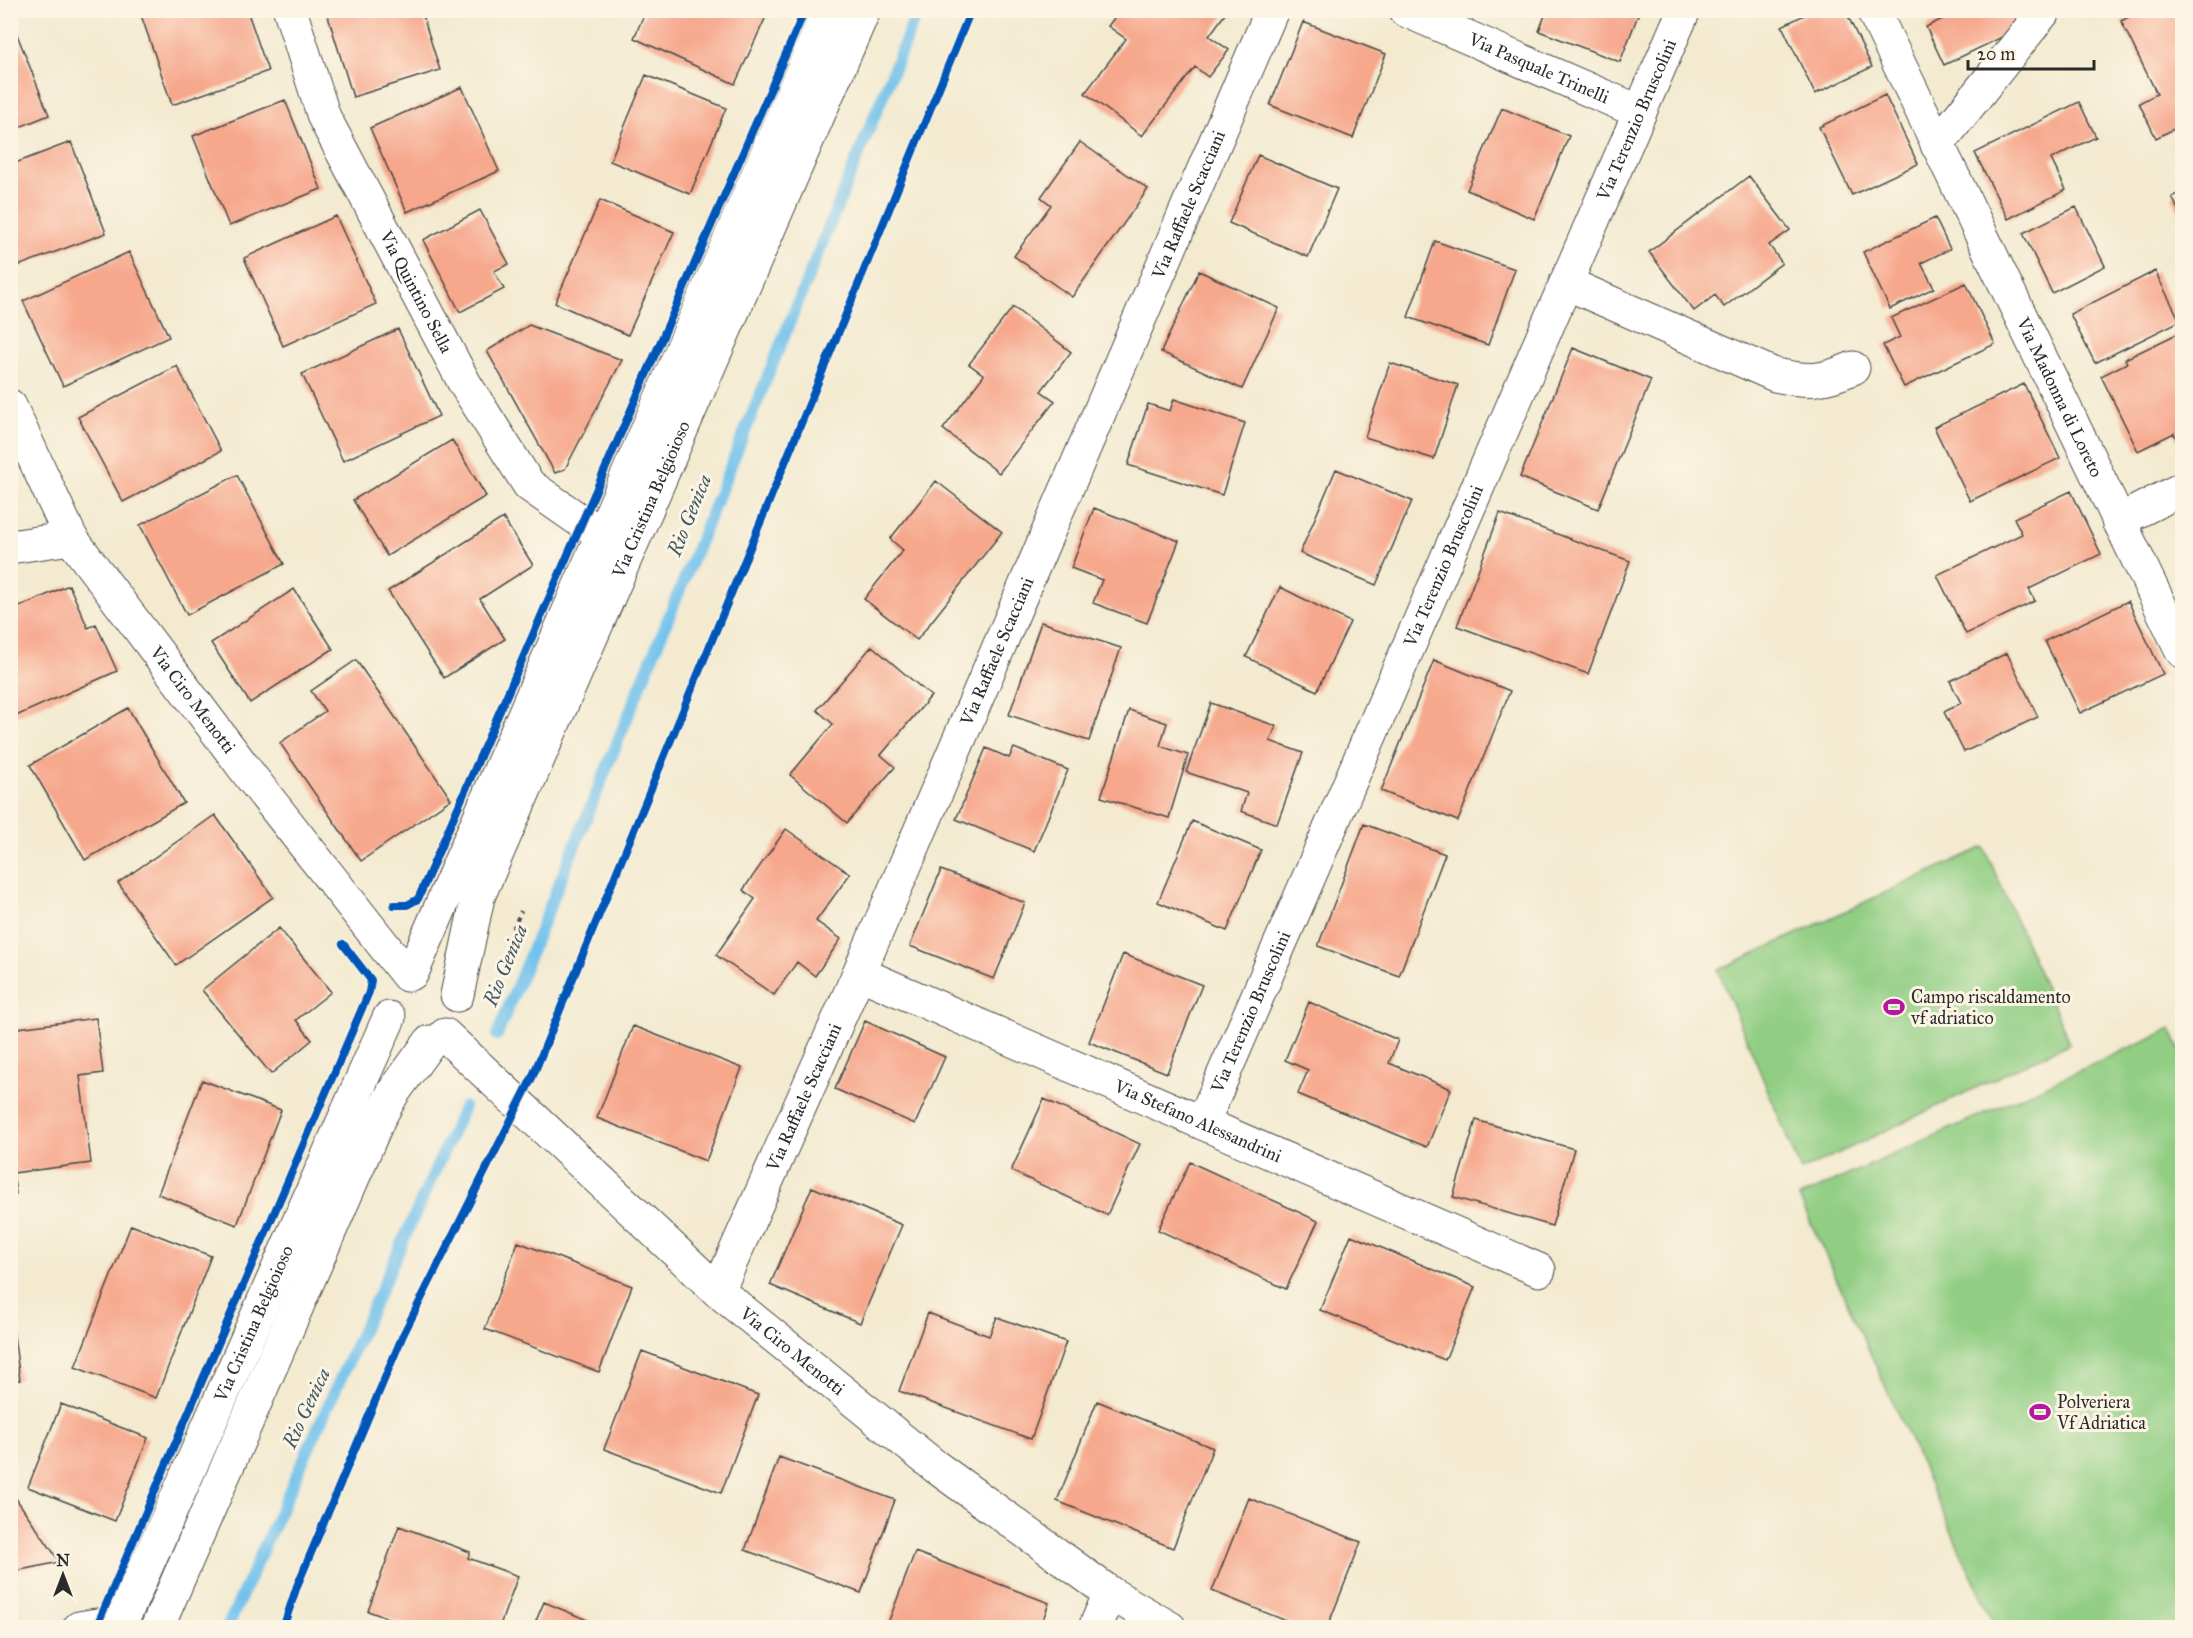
<svg xmlns="http://www.w3.org/2000/svg" width="2193" height="1638" viewBox="0 0 2193 1638" font-family="'IM FELL Great Primer',serif">
<style>
.green{fill:#91ce83;stroke:#5e7c57;stroke-width:1.5}
.lines{fill:none;stroke-linecap:round;stroke-linejoin:round}
.stream{stroke:#70c1ec;stroke-width:12}
.building{fill:#f6a78c}
.minor-casing{stroke:#494844;stroke-width:35}
.path{stroke:#494844;stroke-width:4;stroke-dasharray:4.5 4.5;stroke-linecap:butt}
.minor{stroke:#fff;stroke-width:33}
.cycleway-casing{stroke:#fcf5e5;stroke-width:11}
.cycleway{stroke:#0057b8;stroke-width:8}
.labels{text-anchor:middle;dominant-baseline:central;stroke-width:6;stroke-linejoin:round;paint-order:stroke}
.street-label{font-size:18px;fill:#2b2b2b;stroke:#fcf5e5}
.poi-label{font-size:18px;fill:#2b2b2b;stroke:#fcf5e5;text-anchor:start}
.water-label{font-size:20px;font-style:italic;fill:#405865;stroke:#fcf5e5}
</style>
<rect width="100%" height="100%" fill="#fcf5e5"/>
<filter id="ink" filterUnits="userSpaceOnUse"><feTurbulence type="fractalNoise" baseFrequency=".0167" numOctaves="2"/><feDisplacementMap in="SourceGraphic" scale="12" xChannelSelector="R" yChannelSelector="G"/><feConvolveMatrix kernelMatrix="1 2 1 2 8 2 1 2 1" color-interpolation-filters="sRGB"/></filter>
<filter id="wash" filterUnits="userSpaceOnUse"><feTurbulence type="fractalNoise" baseFrequency=".008" numOctaves="4" result="noise"/><feDisplacementMap in="SourceGraphic" scale="24" xChannelSelector="R" yChannelSelector="G"/><feGaussianBlur stdDeviation="1.35" result="paint"/><feColorMatrix in="noise" values="0 0 0 0 0 0 0 0 0 0 0 0 0 0 0 0 0 1.4 0 .05"/><feComposite in="paint" operator="in"/></filter>
<g filter="url(#wash)">
<rect width="100%" height="100%" fill="#f3ead0"/>
<path class="green" d="M1984 847 2070 1043 1801 1171 1718 970Z
M2171 1029 2182 1054V1627H1995L1799 1197Z"/>
<g class="lines">
<path class="stream" d="M497 1035 918 10
M227 1628 464 1107"/>
</g>
<g id="blocks">
<path class="building" d="M153 10H247L268 71 172 105 141 15Z
M326 10H421L440 70 353 97Z
M646 10H769L735 84 634 38Z
M1120 10H1228L1209 36 1229 50 1208 77 1195 67 1142 136 1085 93 1126 39 1108 26Z
M1547 10H1640L1620 62 1539 31Z
M1814 10H1845L1872 67 1815 94 1782 26Z
M1961 10H2012L2021 28 1944 65 1926 27Z
M2142 10H2173L2182 29V125L2156 138 2139 103 2157 94 2121 21Z
M1303 22 1386 54 1353 138 1270 105Z
M14 27 49 115 10 131V29Z
M646 75 726 108 690 194 610 161Z
M462 87 499 171 407 212 370 128Z
M1885 95 1918 164 1852 195 1819 127Z
M285 100 321 189 229 226 193 136Z
M2079 102 2096 137 2051 159 2066 190 2008 219 1975 153Z
M1502 108 1569 136 1534 219 1467 190Z
M71 142 106 233 10 269V165Z
M1080 142 1148 189 1072 297 1014 256 1051 205 1041 197Z
M1258 155 1337 189 1308 257 1229 223Z
M1749 176 1790 230 1769 245 1782 263 1724 307 1715 295 1694 311 1649 252Z
M2182 192V218L2172 197Z
M600 200 674 232 628 335 555 303Z
M2076 207 2105 266 2052 293 2023 233Z
M480 210 509 264 494 271 504 289 460 312 423 240Z
M336 216 376 304 283 346 244 258Z
M1935 218 1950 249 1921 263 1934 288 1890 309 1863 252Z
M1435 241 1515 269 1488 345 1408 317Z
M129 252 169 337 63 386 23 301Z
M1199 271 1279 308 1242 389 1161 352Z
M2155 271 2180 321 2095 363 2070 314Z
M1966 283 1995 344 1904 387 1883 345 1900 337 1891 318Z
M1013 307 1071 352 1041 391 1055 401 999 473 943 429 984 375 969 364Z
M529 325 622 360 565 469 555 473 487 351Z
M398 329 439 416 343 461 302 374Z
M2181 332 2182 451 2174 433 2138 451 2101 376 2127 363 2125 359Z
M1573 348 1651 380 1598 509 1520 477Z
M1390 363 1458 385 1434 459 1365 437Z
M177 366 221 451 123 502 78 417Z
M2024 384 2060 458 1970 501 1934 427Z
M1174 399 1245 423 1222 495 1128 465 1148 404 1170 411Z
M452 440 486 496 387 556 353 500Z
M1336 469 1412 501 1376 585 1300 553Z
M237 475 284 564 187 615 140 525Z
M936 481 1002 532 917 640 864 599 903 550 890 539Z
M2071 491 2101 554 2029 589 2035 601 1966 634 1937 575 2022 534 2014 518Z
M1094 508 1179 541 1147 623 1093 603 1102 580 1071 568Z
M1500 513 1630 561 1588 674 1457 626Z
M503 518 533 565 480 599 505 639 444 678 388 591Z
M69 585 88 628 96 624 117 671 16 716 10 703V611Z
M1280 587 1350 622 1317 691 1246 657Z
M294 589 333 649 250 703 211 643Z
M2128 601 2163 674 2080 713 2045 641Z
M1041 622 1121 648 1089 741 1009 715Z
M872 646 931 696 881 755 895 767 847 823 790 775 833 724 817 710Z
M2007 653 2038 717 1964 752 1944 712 1961 703 1950 681Z
M356 660 451 799 361 861 280 743 325 711 311 691Z
M1434 660 1510 691 1458 821 1381 791Z
M1211 703 1276 726 1270 741 1303 753 1277 824 1241 811 1247 793 1186 772Z
M128 708 184 803 85 860 30 765Z
M1129 710 1167 723 1160 746 1188 755 1169 818 1101 797Z
M986 748 1009 758 1014 748 1068 770 1034 851 956 819Z
M215 815 273 897 176 965 118 883Z
M1192 821 1261 850 1227 931 1158 902Z
M1364 824 1445 854 1399 976 1318 946Z
M786 829 850 874 816 921 841 939 815 976 797 962 774 995 716 955 755 899 743 890Z
M941 870 1025 903 994 979 910 946Z
M279 928 331 992 296 1020 312 1040 271 1074 202 990Z
M1123 954 1202 985 1167 1073 1089 1042Z
M1309 1002 1398 1040 1389 1063 1451 1089 1427 1147 1298 1094 1308 1070 1285 1060Z
M96 1018 103 1073 80 1076 91 1163 13 1173 16 1194 10 1195V1029Z
M865 1021 945 1057 915 1124 835 1089Z
M633 1026 742 1068 706 1161 597 1118Z
M202 1080 281 1110 237 1225 158 1194Z
M1044 1099 1140 1144 1107 1215 1011 1171Z
M1476 1120 1574 1149 1552 1226 1453 1197Z
M1190 1162 1318 1221 1286 1289 1158 1230Z
M812 1187 902 1225 860 1323 770 1285Z
M131 1225 211 1256 156 1398 75 1367Z
M1351 1235 1475 1287 1445 1360 1320 1310Z
M518 1242 632 1286 599 1372 485 1329Z
M10 1306 20 1380 10 1381Z
M928 1313 989 1336 997 1317 1066 1342 1031 1439 899 1391Z
M642 1351 758 1395 721 1493 604 1449Z
M1097 1401 1213 1448 1173 1548 1057 1501Z
M61 1404 148 1438 115 1521 28 1487Z
M779 1457 895 1500 861 1593 745 1550Z
M10 1490 60 1562 10 1572Z
M1249 1498 1361 1542 1327 1628H1304L1212 1591Z
M399 1526 470 1552 468 1558 518 1576 499 1628H414L368 1611Z
M915 1552 1049 1603 1040 1628H899L888 1623Z
M544 1602 604 1627V1628H533Z"/>
</g>
</g>
<g filter="url(#ink)">
<use href="#blocks" fill-opacity="0" stroke="#494844" stroke-width="1.5"/>
<g class="lines">
<defs>
<g id="minor">
<path id="s1" d="M290 10 324 117 465 384 529 485 582 522 602 532"/>
<path id="s2" d="M1405 10 1640 112"/>
<path id="s3" d="M1873 10 2182 651"/>
<path d="M1937 145 2045 10"/>
<path d="M1566 283 1775 375C1809 382 1821 382 1853 368"/>
<path id="s4" d="M10 406 71 538 251 777 407 975"/>
<path d="M2118 521 2182 489"/>
<path d="M10 547 71 538"/>
<path d="M412 973 829 10"/>
<path id="s5" d="M859 973 1539 1270"/>
<path id="s6" d="M457 995 478 897 864 10"/>
<path id="s7" d="M445 1035 718 1291 936 1467 1110 1593 1170 1628"/>
<path id="s8" d="M1203 1122 1684 10"/>
<path id="s9" d="M718 1291 859 973 1272 10"/>
<path d="M79 1628 97 1625 108 1628"/>
<path id="s10" d="M119 1628 389 1018"/>
<path d="M157 1628 379 1118 393 1093 430 1042"/>
<path d="M1095 1628 1110 1593"/>
</g>
</defs>
<use href="#minor" class="minor-casing"/>
<path class="path" d="M513 929 521 911"/>
<use href="#minor" class="minor"/>
<defs>
<path id="cycleway" d="M394 905H407L418 899 805 10
M96 1628 369 992 371 980 343 944
M283 1628 297 1586 403 1335 532 1078 971 10"/>
</defs>
<use href="#cycleway" class="cycleway-casing"/>
<use href="#cycleway" class="cycleway"/>
</g>
</g>
<defs>
<symbol id="stadium-bare" viewBox="-9 -9 18 18"><path d="M0-5a6.5 5 0 1 0 0 10a6.5 5 0 1 0 0-10ZM-3.5-1.8h7v3.6h-7Z" fill="#b5179e" stroke="#fcf5e5" stroke-width="2.5" paint-order="stroke"/></symbol>
</defs>
<g fill-rule="evenodd">
<use href="#stadium-bare" x="1879" y="992" width="30" height="30"/>
<use href="#stadium-bare" x="2025" y="1397" width="30" height="30"/>
</g>
<g class="labels">
<g class="street-label">
<text stroke="none"><textPath href="#s2" startOffset="146">Via Pasquale Trinelli</textPath></text>
<text stroke="none"><textPath href="#s8" startOffset="1092">Via Terenzio Bruscolini</textPath></text>
<text stroke="none"><textPath href="#s9" startOffset="1184">Via Raffaele Scacciani</textPath></text>
<text stroke="none"><textPath href="#s1" startOffset="310">Via Quintino Sella</textPath></text>
<text stroke="none"><textPath href="#s3" startOffset="430">Via Madonna di Loreto</textPath></text>
<text stroke="none"><textPath href="#s6" startOffset="534">Via Cristina Belgioioso</textPath></text>
<text stroke="none"><textPath href="#s8" startOffset="606">Via Terenzio Bruscolini</textPath></text>
<text stroke="none"><textPath href="#s9" startOffset="698">Via Raffaele Scacciani</textPath></text>
<text stroke="none"><textPath href="#s4" startOffset="348">Via Ciro Menotti</textPath></text>
<text stroke="none"><textPath href="#s8" startOffset="120">Via Terenzio Bruscolini</textPath></text>
<text stroke="none"><textPath href="#s9" startOffset="212">Via Raffaele Scacciani</textPath></text>
<text stroke="none"><textPath href="#s5" startOffset="370">Via Stefano Alessandrini</textPath></text>
<text stroke="none"><textPath href="#s10" startOffset="333">Via Cristina Belgioioso</textPath></text>
<text stroke="none"><textPath href="#s7" startOffset="470">Via Ciro Menotti</textPath></text>
</g>
<g class="poi-label">
<text x="1911" y="997">Campo riscaldamento<tspan x="1911" dy="21">vf adriatico</tspan></text>
<text x="2057" y="1402">Polveriera<tspan x="2057" dy="21">Vf Adriatica</tspan></text>
</g>
<g class="water-label">
<text transform="translate(689 515) rotate(-68)">Rio Genica</text>
<text transform="translate(505 965) rotate(-68)">Rio Genica</text>
<text transform="translate(306 1408) rotate(-65)">Rio Genica</text>
</g>
</g>
<rect width="2193" height="1638" fill="none" stroke="#fcf5e5" stroke-width="36"/>
<g transform="translate(63 1575)" stroke="#fcf5e5" stroke-width="4.5" paint-order="stroke">
<path d="M0-4.5L10 22L0 15L-10 22Z" fill="#2b2b2b"/>
<text y="-9" font-size="16" font-weight="bold" text-anchor="middle" fill="#2b2b2b">N</text>
</g>
<path d="M1968 60v9h126v-9" fill="none" stroke="#2b2b2b" stroke-width="3"/>
<text x="1977" y="60" font-size="18" fill="#2b2b2b" stroke="#fcf5e5" stroke-width="4.5" paint-order="stroke">20 m</text>
</svg>
